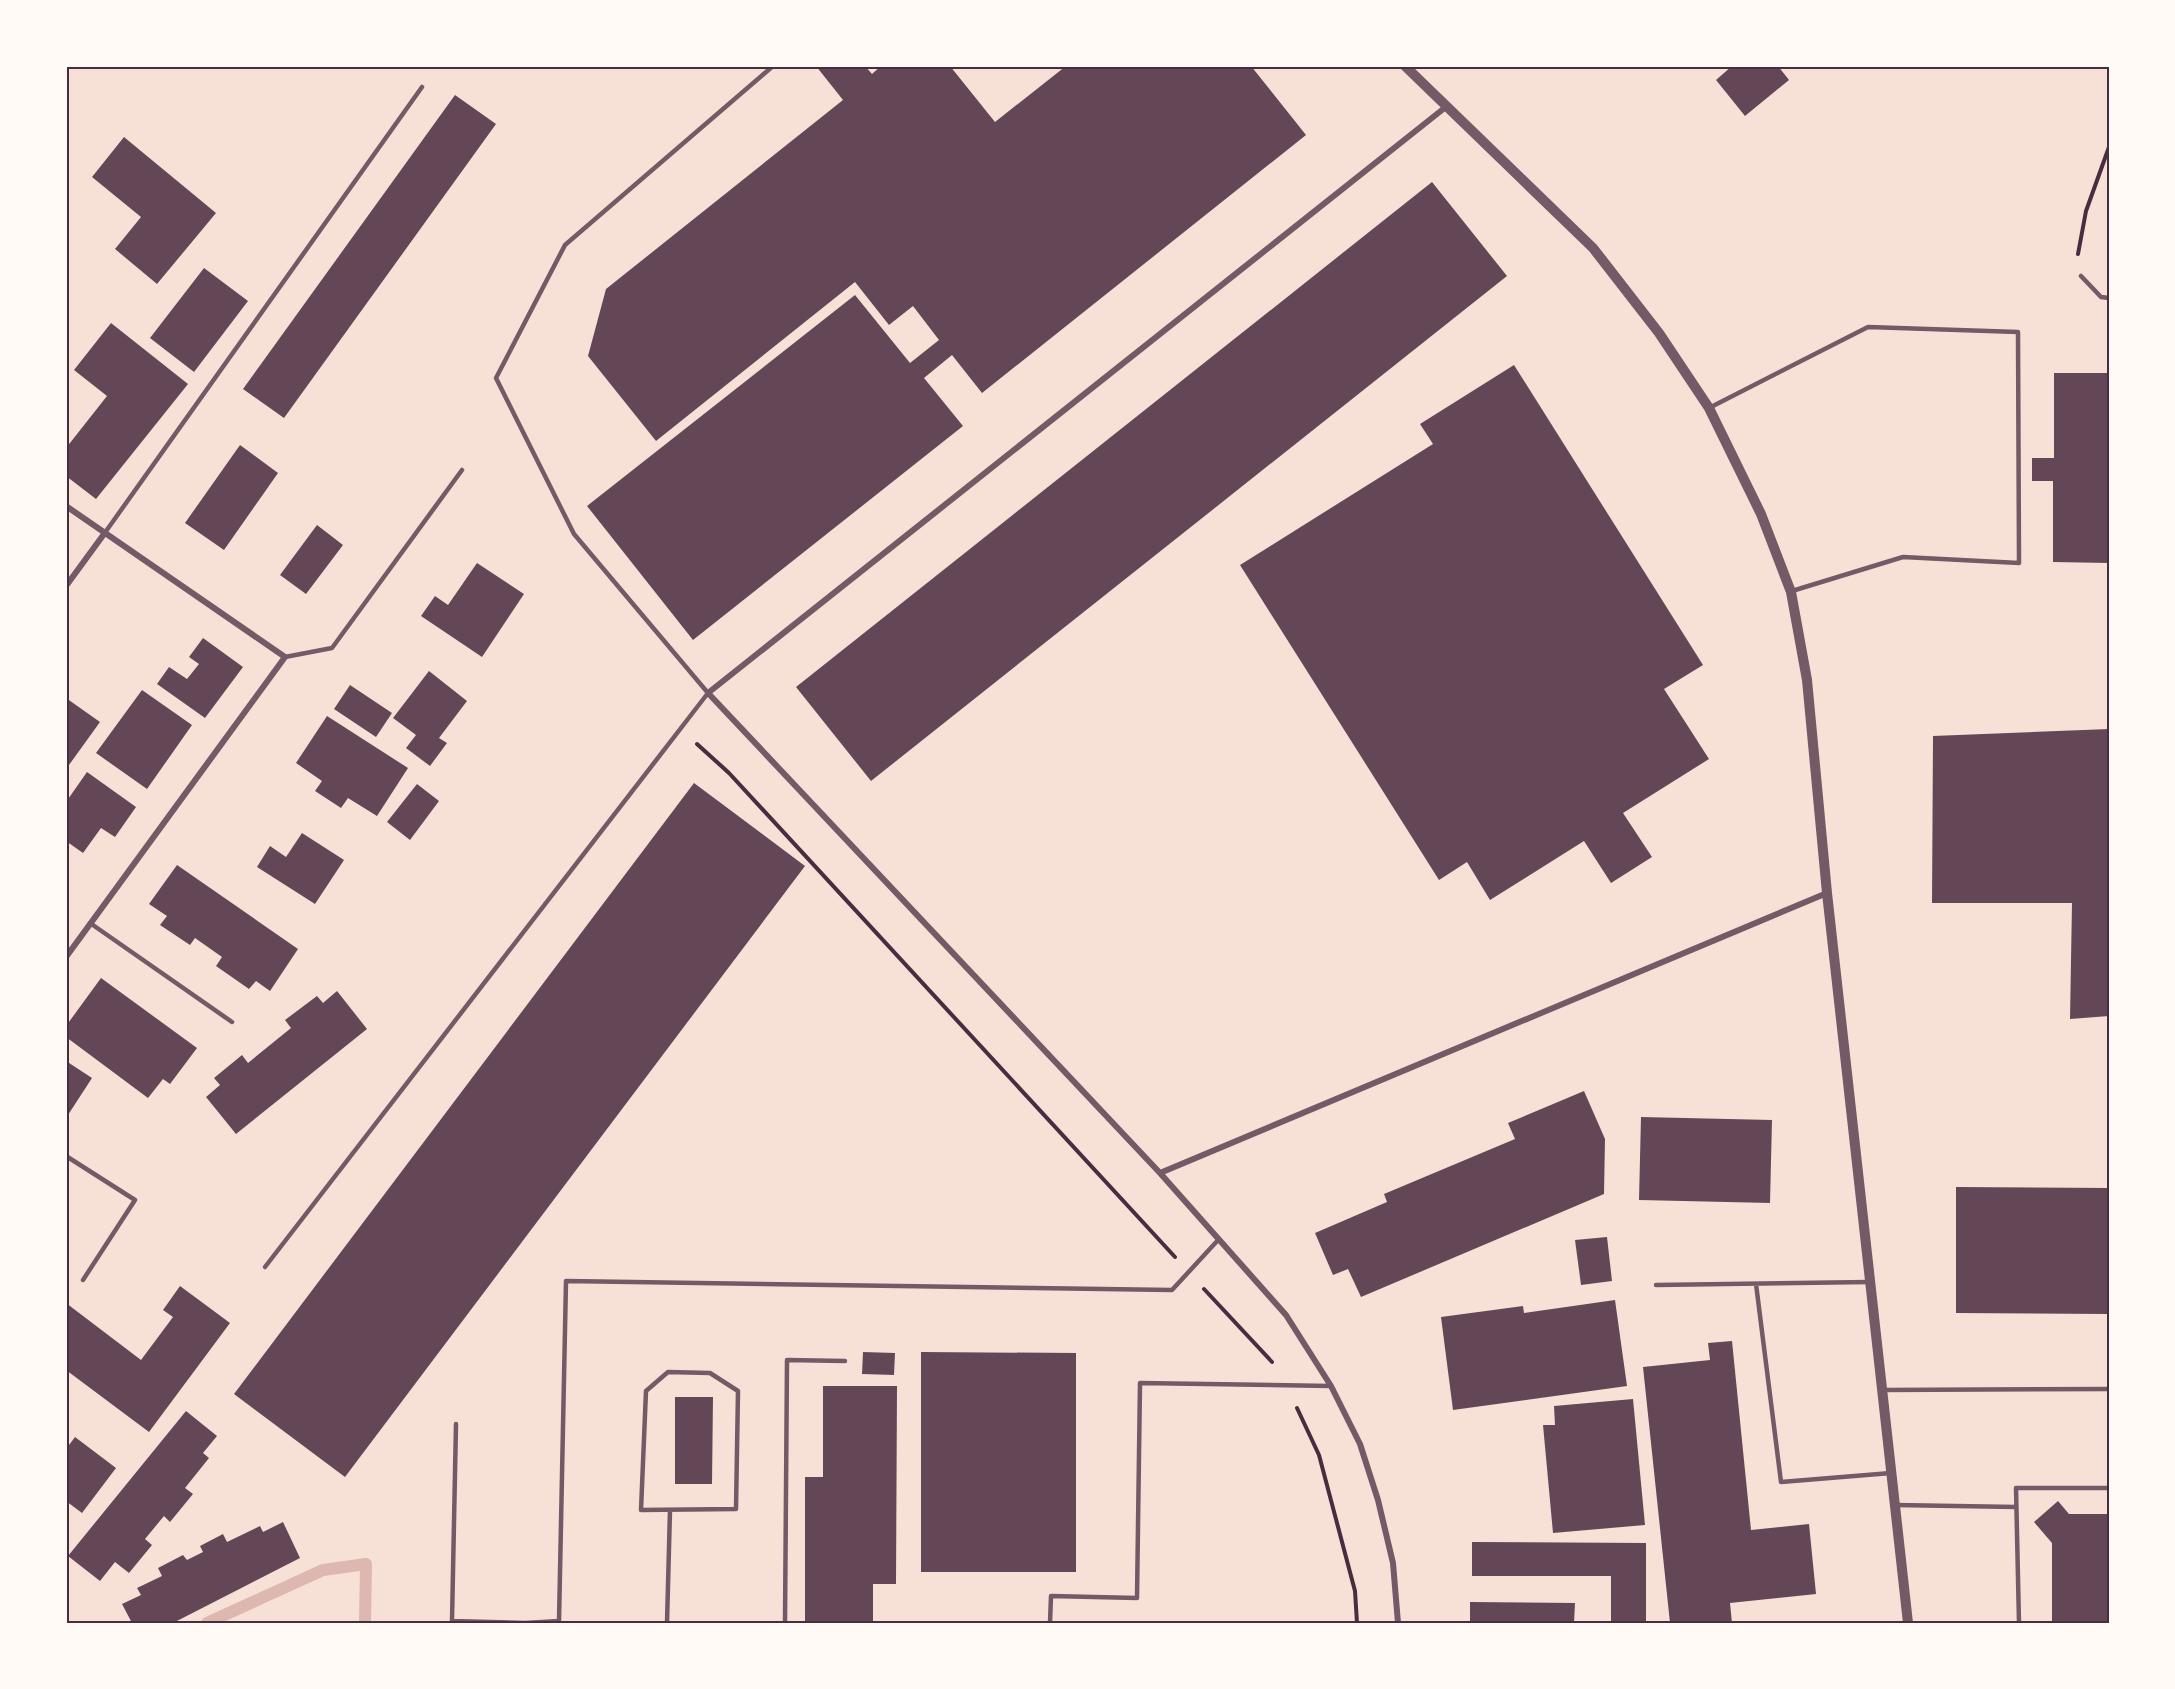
<svg xmlns="http://www.w3.org/2000/svg" width="2175" height="1689" viewBox="0 0 2175 1689" font-family="'Fira Sans',sans-serif">
<style>
.lines{fill:none;stroke-linecap:round;stroke-linejoin:round}
.stream{stroke:#dcb8b0;stroke-width:12}
.building{fill:#644757}
.path{stroke:#4a2c40;stroke-width:4}
.service{stroke:#755966;stroke-width:4.5}
.minor{stroke:#755966;stroke-width:6}
.tertiary{stroke:#755966;stroke-width:10}
.neatline{fill:none;stroke:#4a2c40;stroke-width:2}
</style>
<rect width="100%" height="100%" fill="#f7e1d7"/>
<g class="lines">
<path class="stream" d="M207 1623 323 1570 366 1564 365 1623"/>
</g>
<path class="building" d="M816 66H865L872 74 881 66H950L995 122 1066 66H1251L1306 135 982 393 952 355 924 378 963 426 693 640 587 506 855 295 910 363 939 340 913 306 889 325 855 282 656 441 588 356 606 289 843 100Z
M1732 66H1778L1789 80 1745 116 1716 80Z
M455 95 496 124 284 418 243 389Z
M124 137 216 213 157 284 115 249 141 217 92 177Z
M1432 182 1507 276 871 781 796 687Z
M204 268 248 301 194 372 150 338Z
M111 323 188 384 96 499 66 476V448L107 396 74 370Z
M1514 365 1703 665 1664 689 1709 759 1623 813 1652 857 1611 883 1584 841 1490 900 1467 862 1439 880 1240 565 1433 444 1420 424Z
M2054 373H2109V563L2053 562V481H2032V458H2054Z
M240 445 278 473 224 550 185 523Z
M317 525 343 545 306 594 280 575Z
M477 563 524 594 482 657 421 616 435 596 448 605Z
M203 638 243 667 205 718 157 684 169 667 187 679 199 664 189 657Z
M429 671 467 701 439 738 447 743 430 766 406 748 416 735 393 718Z
M350 685 392 713 376 737 334 709Z
M142 690 192 725 147 789 96 753Z
M66 698 100 722 69 765 66 763Z
M327 716 408 768 377 816 348 798 341 808 315 791 322 781 296 763Z
M2109 729V1016L2070 1019 2072 903H1932L1933 736Z
M87 772 136 807 115 837 101 828 83 853 66 841V802Z
M694 783 805 866 345 1477 234 1394Z
M417 784 439 801 410 840 387 822Z
M302 833 344 860 315 904 257 867 270 846 286 857Z
M177 865 298 949 270 991 256 981 249 989 216 966 222 957 195 938 190 945 160 925 167 916 149 904Z
M101 978 197 1048 170 1084 163 1079 148 1098 66 1037V1026Z
M337 991 367 1029 236 1134 206 1097 220 1085 214 1078 242 1055 248 1063 291 1028 285 1020 317 996 323 1003Z
M66 1061 92 1078 66 1118Z
M1584 1091 1605 1139 1604 1194 1361 1297 1348 1269 1333 1275 1315 1233 1387 1202 1384 1194 1515 1139 1508 1123Z
M1641 1117 1772 1120 1770 1203 1639 1200Z
M1956 1187 2109 1188V1314L1956 1313Z
M1607 1237 1612 1281 1581 1285 1575 1240Z
M180 1286 230 1323 149 1432 66 1370V1303L141 1360 173 1317 163 1310Z
M1615 1300 1627 1386 1453 1410 1441 1317 1523 1306 1524 1313Z
M1732 1341 1751 1530 1809 1524 1816 1594 1730 1603 1732 1623H1670L1643 1367 1710 1360 1708 1343Z
M863 1352 895 1353 894 1375 862 1374Z
M921 1352 1076 1353V1572H921Z
M823 1386H897L896 1584H873V1623H805V1477H823Z
M675 1397H713L712 1484H675Z
M1633 1399 1645 1525 1553 1533 1543 1425H1555L1554 1406Z
M186 1411 217 1436 203 1453 209 1458 185 1488 193 1494 170 1522 164 1516 145 1539 152 1545 129 1573 115 1562 100 1581 68 1556Z
M75 1437 116 1468 82 1513 66 1501V1449Z
M2058 1501 2069 1514H2109V1623H2052V1543L2034 1522Z
M283 1522 300 1558 173 1623H132L122 1604 141 1595 137 1588 162 1576 158 1568 183 1555 187 1560 203 1552 200 1546 223 1534 227 1542 260 1526 263 1532Z
M1472 1542 1646 1543V1623H1611V1576H1472Z
M1470 1602 1575 1603 1574 1623H1470Z"/>
<g class="lines">
<path class="path" d="M2078 254 2086 211 2109 147
M697 744 729 773 1175 1257
M1204 1289 1272 1362
M1297 1408 1319 1455 1355 1591 1357 1623"/>
<path class="service" d="M2081 276 2101 297 2109 298
M1709 408 1868 327 2018 332 2019 563 1903 557 1792 591
M104 534 422 87
M285 657 332 648 462 470
M90 923 232 1022
M66 1156 135 1200 83 1280
M265 1267 708 693 574 534 496 378 565 245 773 66
M1756 1284 1781 1482 1891 1473
M1656 1285 1869 1282
M668 1372 710 1373 738 1391 736 1509 641 1510 646 1391Z
M1883 1390 2109 1389
M456 1424 452 1621 525 1623
M1895 1505 2016 1507
M525 1623 559 1621 566 1281 1172 1290 1219 1239
M667 1623 670 1510
M785 1623 787 1360 845 1361
M1050 1623 1051 1596 1137 1598 1140 1383 1331 1386
M2019 1623 2016 1488H2109"/>
<path class="minor" d="M66 506 285 657 66 957
M66 586 104 534
M1160 1173 1827 893
M1398 1623 1393 1563 1378 1500 1360 1444 1331 1386 1286 1315 1160 1173 708 693 1447 106"/>
<path class="tertiary" d="M1405 66 1593 248 1659 333 1709 408 1761 514 1791 592 1807 680 1827 893 1908 1623"/>
</g>
<rect width="2175" height="1689" fill="none" stroke="#fffaf5" stroke-width="135"/>
<rect x="68" y="68" width="2040" height="1554" class="neatline"/>
</svg>
